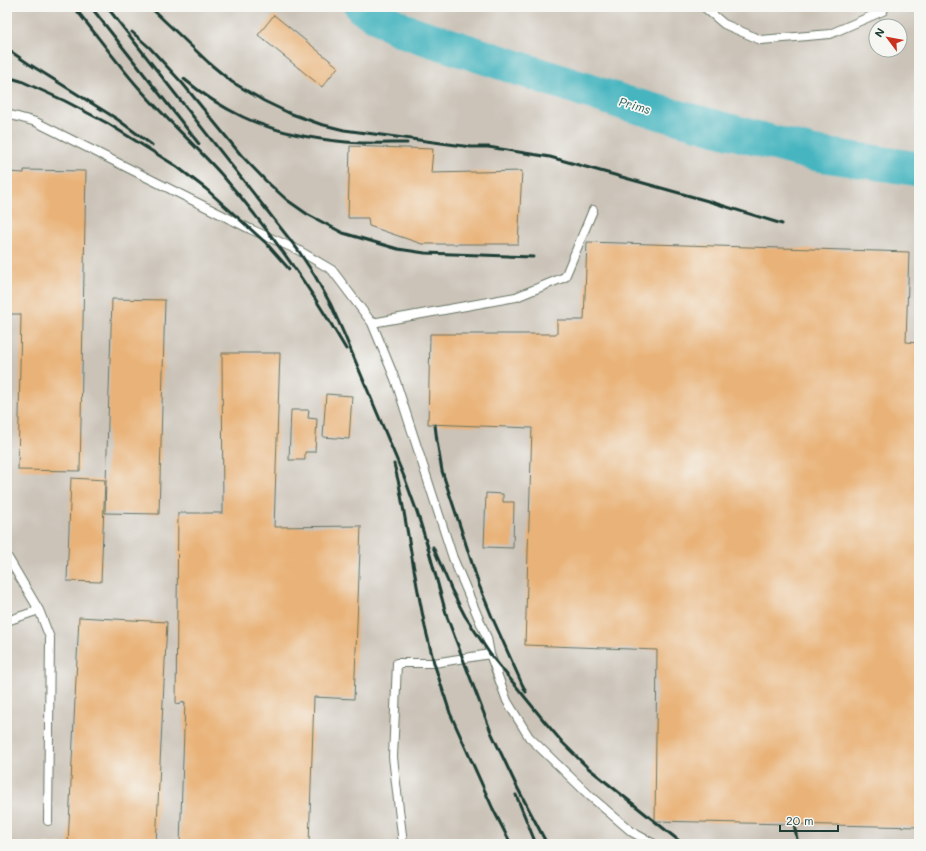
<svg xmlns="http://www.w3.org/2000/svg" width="926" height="851" viewBox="0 0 926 851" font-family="Mali,sans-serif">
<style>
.industrial{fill:#cbc3b8;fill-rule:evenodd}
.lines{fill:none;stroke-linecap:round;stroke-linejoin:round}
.river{stroke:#46b5c0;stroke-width:35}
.building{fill:#e9b278}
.service-casing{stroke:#687564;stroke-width:10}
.service{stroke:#fff;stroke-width:8}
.rail{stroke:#1f3d34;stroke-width:3}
.labels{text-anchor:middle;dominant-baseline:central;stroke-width:3.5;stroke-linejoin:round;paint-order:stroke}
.water-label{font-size:12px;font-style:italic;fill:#2b615e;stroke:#f6f6f2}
</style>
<rect width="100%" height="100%" fill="#f6f6f2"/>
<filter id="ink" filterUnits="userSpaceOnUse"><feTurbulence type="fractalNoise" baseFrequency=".025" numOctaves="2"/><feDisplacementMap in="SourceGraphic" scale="8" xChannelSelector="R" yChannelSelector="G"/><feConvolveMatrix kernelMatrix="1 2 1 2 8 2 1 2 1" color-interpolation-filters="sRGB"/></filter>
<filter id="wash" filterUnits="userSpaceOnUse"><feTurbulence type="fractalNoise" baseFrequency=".012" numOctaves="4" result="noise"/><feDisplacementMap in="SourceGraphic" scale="16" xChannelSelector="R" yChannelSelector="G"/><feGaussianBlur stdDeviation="0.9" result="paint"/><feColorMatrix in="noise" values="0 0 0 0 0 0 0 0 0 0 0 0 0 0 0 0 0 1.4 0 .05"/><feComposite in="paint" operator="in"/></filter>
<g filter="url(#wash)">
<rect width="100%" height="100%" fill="#f1dcbc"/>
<path class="industrial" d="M7 7H919V844H7ZM876 26H900V50H876Z"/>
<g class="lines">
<path class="river" d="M362 7 402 30 625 103 811 153 919 169"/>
</g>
<g id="blocks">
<path class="building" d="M274 15 338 67 322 87 258 35Z
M350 146 433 149 431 173 522 171 518 244H422L369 226 368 218H348Z
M24 170 86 171 80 471 18 470 21 314H7V172L24 173Z
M587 242 909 252 906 342 919 343V827L655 821 657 650 525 645 532 428 428 424 430 334H557V320H584Z
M112 299 165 300 159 514 105 513Z
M222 353H280L274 527 361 526 354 699 314 697 309 844H180L185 702 176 704 178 513H223Z
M326 394 352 396 349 439 323 437Z
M291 410H309L308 418 317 419 315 452H305V460H289Z
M71 478 105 480 101 582 67 581Z
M486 493 503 494V502H514L513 548 484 547Z
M79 617 167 622 156 844H68Z"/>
</g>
</g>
<g filter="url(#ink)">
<use href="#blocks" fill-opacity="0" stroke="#687564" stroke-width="1"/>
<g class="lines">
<defs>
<path id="service" d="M704 7 724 24 761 40 830 34 883 11 885 7
M7 114 36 122 250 229 298 250 332 270 372 323 395 379 453 558 487 638 490 654 507 701 529 737 590 796 632 832 654 844
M372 323 516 297 565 277 593 210
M7 556 39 610 50 638 48 821
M7 621 39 610
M403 844 393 757 397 663H434L490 654"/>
</defs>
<use href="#service" class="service-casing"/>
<use href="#service" class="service"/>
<path class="rail" d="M74 7C96 34 116 62 138 87 165 118 195 145 222 175 269 229 310 287 346 349
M91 7 199 144
M107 7 298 250 315 276 331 305 344 334 405 479 417 512 427 544 447 617 491 732 516 785 547 844
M150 7 209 63 232 82 264 101 289 113 320 124 344 130 471 147H488L550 157 708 201 782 224
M132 32 150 48 183 84 241 155 266 181 287 200 307 214 343 233 398 249 425 253 533 257
M7 49 29 64 117 119 152 145
M7 77 21 81 65 101 107 123 176 166 206 189 266 243 289 269
M184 79C202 94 222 107 243 117 275 132 311 139 346 142 367 144 387 143 407 143
M435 425 437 441 442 471 461 529 479 585 492 617 522 684 526 692
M394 464 399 484 417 586 425 627 434 663 450 713 493 809 511 844
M433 547 452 591 465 616 490 654 545 722 563 743 587 767 683 844
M516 795 536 844
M794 824 798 844"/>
</g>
</g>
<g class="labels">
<g class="water-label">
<text transform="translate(635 105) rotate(16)">Prims</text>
</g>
</g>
<rect width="926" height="851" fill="none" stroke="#f6f6f2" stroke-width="24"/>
<g transform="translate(888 38) rotate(302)"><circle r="19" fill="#f6f6f2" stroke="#a0aca6"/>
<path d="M0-3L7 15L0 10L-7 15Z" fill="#c8321e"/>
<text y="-6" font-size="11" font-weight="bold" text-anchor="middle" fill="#1f3d34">N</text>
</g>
<path d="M780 825v6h58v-6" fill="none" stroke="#1f3d34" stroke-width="2"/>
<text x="786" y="825" font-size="12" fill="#1f3d34" stroke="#f6f6f2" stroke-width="3" paint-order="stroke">20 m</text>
</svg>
